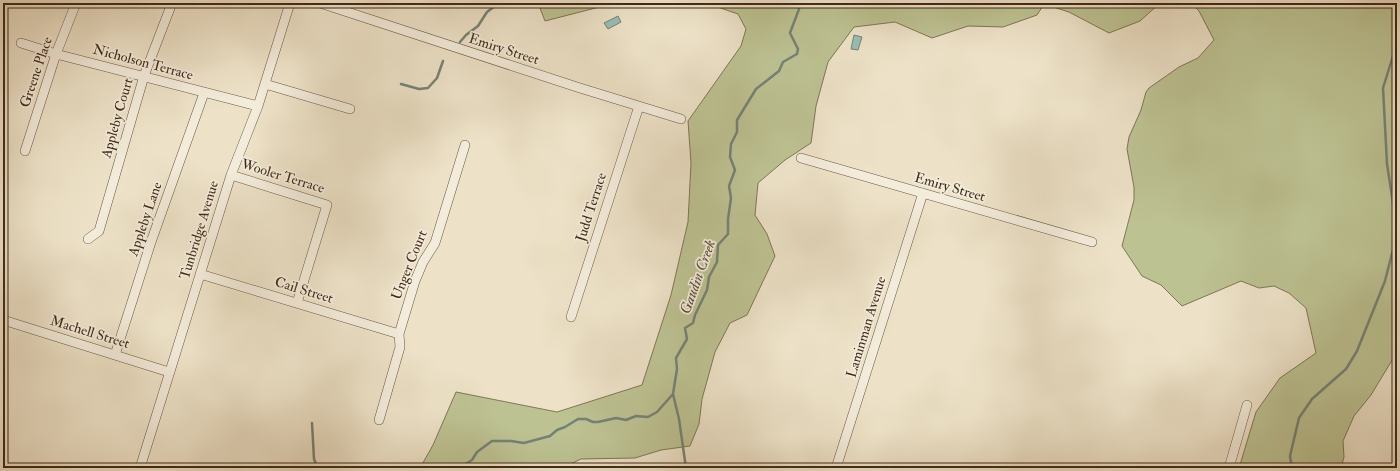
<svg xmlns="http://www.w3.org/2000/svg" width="1400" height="471" viewBox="0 0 1400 471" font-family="'IM FELL Double Pica',serif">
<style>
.green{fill:#bdc293;stroke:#7f7655}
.water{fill:#99beb5;stroke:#768276}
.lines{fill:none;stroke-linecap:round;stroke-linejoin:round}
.stream{stroke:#768276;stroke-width:2.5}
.street-casing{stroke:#6c5743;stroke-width:10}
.street{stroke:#f3ecdb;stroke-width:9}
.labels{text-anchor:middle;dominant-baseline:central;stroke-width:3.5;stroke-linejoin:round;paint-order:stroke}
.street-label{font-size:14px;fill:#412917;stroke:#f3ecdb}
.water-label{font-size:15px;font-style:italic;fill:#574e3e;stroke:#f3ecdb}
</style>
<rect width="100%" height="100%" fill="#ede2c8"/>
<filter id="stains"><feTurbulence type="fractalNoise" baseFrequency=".005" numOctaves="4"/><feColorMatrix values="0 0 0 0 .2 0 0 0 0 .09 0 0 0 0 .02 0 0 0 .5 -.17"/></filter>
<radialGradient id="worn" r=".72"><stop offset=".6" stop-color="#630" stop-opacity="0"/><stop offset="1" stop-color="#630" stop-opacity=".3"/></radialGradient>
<path class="green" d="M538 3H615L545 21Z
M706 3H1160L1140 21 1109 33 1069 12 1044 4 1037 15 1003 27 968 26 932 38 895 22 854 27 828 62 816 106 811 143 785 160 758 183 755 215 767 234 775 256 747 315 730 323 715 352 702 399 699 424 690 446 661 450 635 458 581 459 562 468H420L433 445 456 392 557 412 642 385 671 295 688 222 691 163 688 121 741 46 746 29 738 14Z
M1191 3H1397V352L1371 395 1354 416 1343 441 1344 457 1341 468H1239L1256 412 1280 378 1316 353 1306 308 1289 293 1274 286 1259 288 1241 281 1182 306 1161 285 1142 276 1122 246 1134 200V187L1127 149 1129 137 1141 110 1146 92 1149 88 1179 67 1198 58 1214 40 1199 11Z"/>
<path class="water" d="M618 16 621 22 608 29 604 23Z
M854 35 862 37 858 50 851 49Z"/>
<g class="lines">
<path class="stream" d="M460 42 466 35 478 26 487 12 499 3
M1397 43 1383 88 1387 164 1397 229
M401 84 419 89 428 88 437 78 443 61
M673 394 679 419 686 468
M312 423 314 459 316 464 321 468
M285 468 291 466 309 468
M459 468 472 460 477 452 492 441H511L524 443 550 436 557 430 565 427 578 419H586L593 422H598L616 418 626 420 636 416 648 417 657 412 673 394 677 369 676 358 687 339 685 328 693 323 695 315 707 290 709 277 717 262 718 245 728 234V219L731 198 729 186 735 170 730 157 731 144 737 132V120L756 89 779 71 783 62 797 54 798 49 790 33 799 9 798 3
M1292 468 1290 456 1299 418 1312 399 1346 369 1357 351 1385 281 1397 234"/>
<defs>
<path id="street" d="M320 3 580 88 681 119
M21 43 56 54 258 106
M265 84 350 109
M25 151 56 54 76 3
M801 158 1092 242
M231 175 327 205 297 303
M88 239 99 231 144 76 172 3
M200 274 399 334
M571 317 639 106
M3 320 169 372
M115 355 151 242 204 93
M379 420 400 347 399 334 415 281 423 262 435 243 465 145
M140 468 231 175 258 106 290 3
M836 468 923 193
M1229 468 1247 405"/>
</defs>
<use href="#street" class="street-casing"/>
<use href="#street" class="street"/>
</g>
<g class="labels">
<g class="street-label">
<text transform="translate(504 49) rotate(18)">Emiry Street</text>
<text transform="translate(143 62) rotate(15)">Nicholson Terrace</text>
<text transform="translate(36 72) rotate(-71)">Greene Place</text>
<text transform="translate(117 118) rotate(-74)">Appleby Court</text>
<text transform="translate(283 176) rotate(17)">Wooler Terrace</text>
<text transform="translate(950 187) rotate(16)">Emiry Street</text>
<text transform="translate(591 207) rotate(-72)">Judd Terrace</text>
<text transform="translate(145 219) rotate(-71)">Appleby Lane</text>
<text transform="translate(199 230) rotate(-73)">Tunbridge Avenue</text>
<text transform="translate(409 265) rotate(-68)">Unger Court</text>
<text transform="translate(304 290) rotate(17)">Cail Street</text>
<text transform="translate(866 327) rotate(-73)">Laminman Avenue</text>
<text transform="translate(90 332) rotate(17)">Machell Street</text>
</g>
<g class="water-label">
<text transform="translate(698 277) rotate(-70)">Gaudin Creek</text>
</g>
</g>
<rect width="1400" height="471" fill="none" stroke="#ede2c8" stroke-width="16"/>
<rect x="4" y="4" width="1392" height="463" fill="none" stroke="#412917" stroke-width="2"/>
<rect x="8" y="8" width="1384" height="455" fill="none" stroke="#412917"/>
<rect width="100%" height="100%" filter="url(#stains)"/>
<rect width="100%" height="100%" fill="url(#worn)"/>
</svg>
